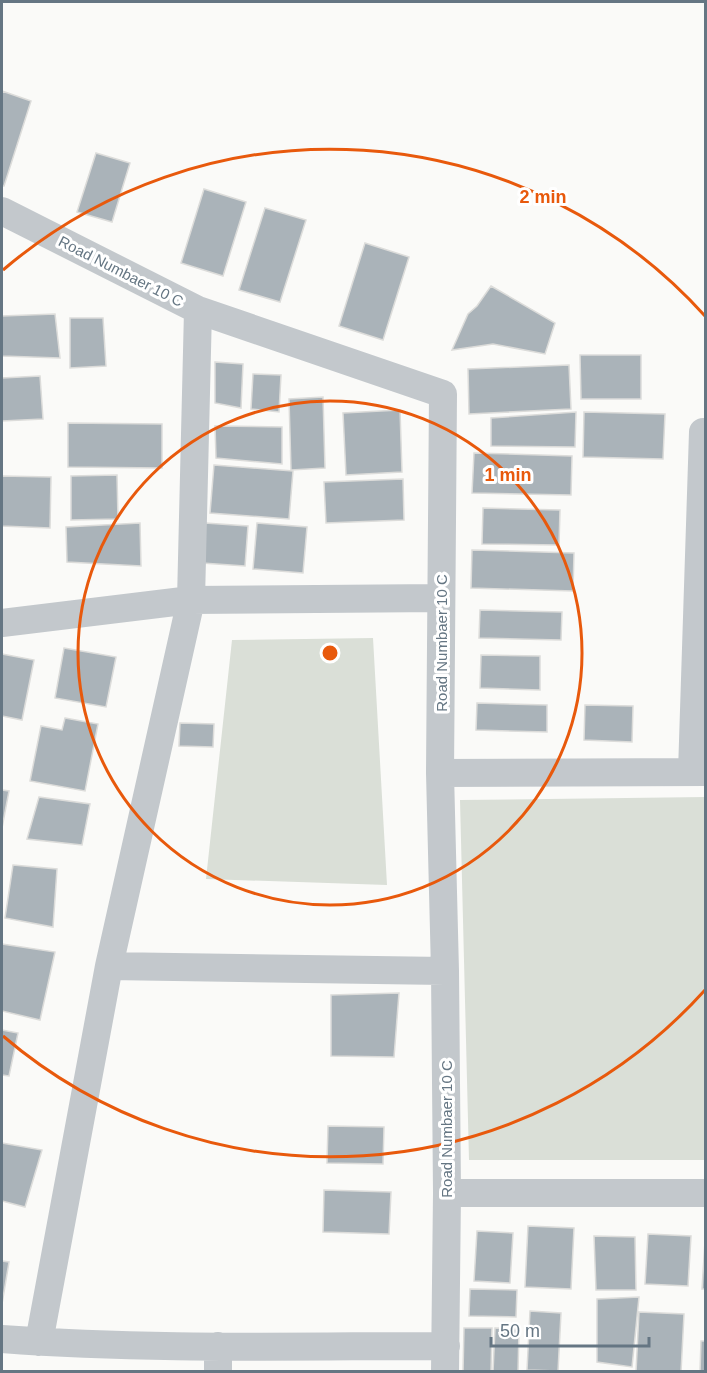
<svg xmlns="http://www.w3.org/2000/svg" width="707" height="1373" viewBox="0 0 707 1373" font-family="Arial,sans-serif">
<style>
.green{fill:#dadfd7}
.building{fill:#aab3b9;stroke:#dcdcda;stroke-width:1.5}
.lines{fill:none;stroke-linecap:round;stroke-linejoin:round}
.minor{stroke:#c3c8cc;stroke-width:28}
.ring{fill:none;stroke:#e8590c;stroke-width:3}
.labels{text-anchor:middle;dominant-baseline:central;stroke-width:6;stroke-linejoin:round;paint-order:stroke}
.street-label{font-size:15px;fill:#657683;stroke:#fff}
.centre{fill:#e8590c;stroke:#fff;stroke-width:3}
.ring-label{font-size:18px;text-anchor:middle;font-weight:bold;fill:#e8590c;stroke:#fff;stroke-width:6;stroke-linejoin:round;paint-order:stroke}
</style>
<rect width="100%" height="100%" fill="#fafaf8"/>
<path class="green" d="M373 638 387 885 206 879 232 640Z
M705 797V1160H469L460 800Z"/>
<path class="building" d="M2 91 31 101 4 186H2Z
M96 153 130 163 112 222 77 212Z
M204 189 246 202 223 276 181 263Z
M265 208 306 220 280 302 239 290Z
M365 243 409 257 383 340 339 326Z
M491 286 555 323 545 354 493 344 452 350 468 314 477 306Z
M55 314 60 358 2 356V316Z
M70 318H103L106 366 70 368Z
M580 355H641V399H581Z
M215 362 243 364 241 408 215 403Z
M569 365 571 409 469 414 468 369Z
M253 374 281 375 279 412 251 409Z
M40 376 43 419 2 421V378Z
M323 397 325 468 291 470 289 399Z
M400 410 402 472 346 475 343 413Z
M576 412 575 447 491 446V418Z
M584 412 665 414 663 459 583 457Z
M68 423 162 424V468L68 467Z
M215 426 282 427V464L216 458Z
M474 453 572 456 571 495 472 493Z
M214 465 293 471 289 519 210 513Z
M117 475 118 519 71 520V476Z
M2 476 51 477 50 528 2 526Z
M403 479 404 520 326 523 324 482Z
M483 508 560 510 559 545 482 544Z
M140 523 141 566 67 562 66 527Z
M205 523 248 526 245 566 202 563Z
M257 523 307 527 303 573 253 569Z
M472 550 574 553 573 591 471 588Z
M480 610 562 612 561 640 479 638Z
M64 648 116 657 106 707 55 698Z
M2 654 34 660 22 720 2 716Z
M481 655 540 656V690L480 688Z
M477 703 547 705V732L476 730Z
M585 705 633 706 632 742 584 740Z
M65 718 98 724 85 791 30 781 41 726 62 730Z
M180 723 214 724 213 747 179 746Z
M2 790 9 791 2 828Z
M39 797 90 804 82 845 27 839Z
M13 865 57 869 53 927 5 918Z
M2 944 55 952 40 1020 2 1011Z
M399 993 394 1057 331 1056V995Z
M2 1030 18 1033 9 1076 2 1075Z
M328 1126 384 1127 383 1164 327 1163Z
M2 1143 42 1150 25 1207 2 1201Z
M324 1190 391 1192 389 1234 323 1232Z
M528 1226 574 1228 571 1289 525 1287Z
M706 1226V1289H702Z
M477 1231 513 1233 510 1283 474 1281Z
M648 1234 691 1236 688 1286 645 1284Z
M594 1236 635 1237 636 1290H596Z
M2 1261 9 1262 2 1304Z
M470 1289 517 1290 516 1317 469 1316Z
M639 1297 632 1367 597 1362V1299Z
M530 1311 561 1313 558 1371 527 1370Z
M639 1312 684 1314 681 1372H636Z
M464 1328H492L491 1372H463Z
M495 1328 519 1329 518 1372H493Z
M701 1341H706V1372H700Z"/>
<g class="lines">
<path class="minor" d="M2 211 198 310 443 394 440 773 445 971 447 1193 445 1372
M2 623 191 600 441 598
M692 772 703 432
M440 773 706 772
M109 966 445 971
M447 1193H706
M2 1339C149 1350 298 1346 446 1346
M39 1342 109 966 191 600 198 310
M218 1346V1372"/>
</g>
<g class="ring">
<circle cx="330" cy="653" r="252"/>
<path d="M705 990A504 504 0 0 1 3 1036M3 270A504 504 0 0 1 705 316"/>
</g>
<g class="labels">
<g class="street-label">
<text transform="translate(121 271) rotate(27)">Road Numbaer 10 C</text>
<text transform="translate(441 643) rotate(-90)">Road Numbaer 10 C</text>
<text transform="translate(446 1129) rotate(-90)">Road Numbaer 10 C</text>
</g>
</g>
<circle cx="330" cy="653" r="9" class="centre"/>
<g class="ring-label">
<text x="543" y="203">2 min</text>
<text x="508" y="481">1 min</text>
</g>
<rect width="707" height="1373" fill="none" stroke="#657683" stroke-width="6"/>
<path d="M491 1337v9h158v-9" fill="none" stroke="#657683" stroke-width="3"/>
<text x="500" y="1337" font-size="18" fill="#657683" stroke="#ffffff" stroke-width="4.5" paint-order="stroke">50 m</text>
</svg>
